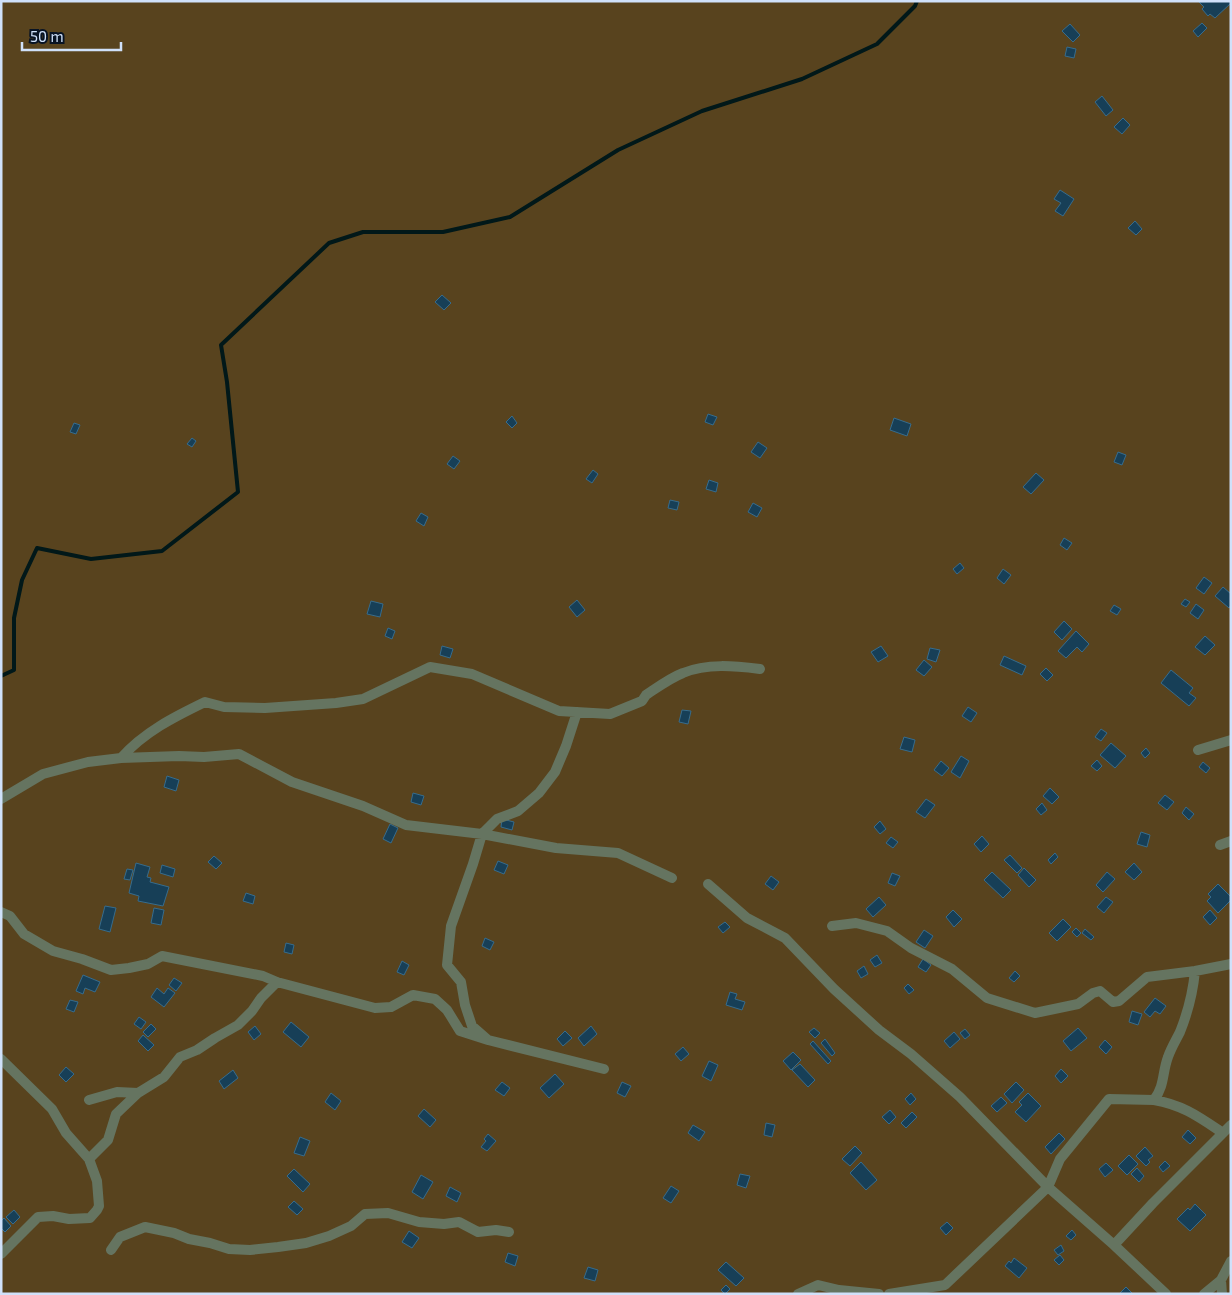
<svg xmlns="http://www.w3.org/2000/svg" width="1232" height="1295" viewBox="0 0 1232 1295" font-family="'Exo 2',sans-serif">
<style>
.green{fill:#58431e}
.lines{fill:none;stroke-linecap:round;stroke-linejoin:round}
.stream{stroke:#011819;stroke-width:4}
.building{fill:#173f57;stroke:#366c8d}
.street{stroke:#657460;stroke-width:10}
</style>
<rect width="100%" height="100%" fill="#0f2950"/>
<path class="green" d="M1 1H1231V1294H1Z"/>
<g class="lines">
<path class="stream" d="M1 676 14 670V618L22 580 37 548 91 559 162 551 238 492 227 382 221 345 329 243 363 232H443L510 217 618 150 702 111 802 79 877 44 915 6 917 1"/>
</g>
<path class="building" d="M1231 1V3L1215 18 1210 14 1208 16 1202 9 1204 7 1199 2Z
M1202 23 1207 28 1198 37 1193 31Z
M1070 24 1080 35 1073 42 1062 31Z
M1067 47 1076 49 1074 58 1065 56Z
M1102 96 1113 110 1106 116 1095 102Z
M1123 118 1130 125 1122 134 1114 127Z
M1060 190 1074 199 1063 216 1055 211 1061 203 1054 199Z
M1135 221 1142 229 1136 235 1128 228Z
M442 295 451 303 444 310 435 302Z
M708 414 717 417 713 425 705 422Z
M512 416 517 423 512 428 506 422Z
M894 418 911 424 907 436 890 430Z
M74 423 80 425 76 434 70 432Z
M192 438 196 441 192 447 187 444Z
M758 442 767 448 760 458 751 452Z
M1118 452 1126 455 1122 465 1114 462Z
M453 456 460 461 454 469 447 464Z
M593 470 598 474 592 483 586 479Z
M1036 473 1044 480 1031 494 1023 487Z
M709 480 718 483 716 492 706 489Z
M670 500 679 502 677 510 668 508Z
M753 503 762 508 757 517 748 512Z
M421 513 428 517 424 526 416 521Z
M1064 538 1072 543 1067 550 1060 545Z
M960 563 964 568 957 574 953 569Z
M1003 569 1011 575 1004 584 997 578Z
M1204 577 1212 583 1204 594 1196 588Z
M1223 587 1231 594V605L1229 608 1215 596Z
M1185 599 1190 602 1186 607 1181 604Z
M577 600 585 610 577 617 569 607Z
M371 601 383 604 380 617 367 614Z
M1196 604 1204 610 1198 619 1190 613Z
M1114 605 1121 609 1117 615 1110 611Z
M1064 621 1072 629 1062 640 1054 632Z
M388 628 395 631 392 639 385 636Z
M1076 631 1089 644 1082 652 1077 647 1066 658 1058 651Z
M1205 636 1215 645 1205 655 1195 647Z
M442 646 453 649 450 658 440 655Z
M881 646 888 656 878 662 871 652Z
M930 648 940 650 936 662 927 659Z
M1004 656 1026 666 1022 675 1000 665Z
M924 660 932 667 924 676 916 670Z
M1046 668 1053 675 1047 681 1040 674Z
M1171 670 1193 688 1189 693 1196 698 1189 706 1161 683Z
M968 707 977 713 971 722 962 716Z
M682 710 691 711 688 724 679 722Z
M1101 729 1107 733 1101 741 1095 737Z
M904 737 915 740 912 752 900 749Z
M1111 743 1126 756 1115 768 1100 755Z
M1146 748 1150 753 1145 758 1141 753Z
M961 756 969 761 960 778 951 772Z
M1097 760 1102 766 1097 771 1091 766Z
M941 761 949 768 942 776 934 770Z
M1203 762 1210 768 1206 773 1199 767Z
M167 776 179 780 176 791 164 787Z
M1050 788 1059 797 1052 804 1043 796Z
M413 793 424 796 421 805 411 802Z
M1165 795 1174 802 1167 810 1158 803Z
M926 799 935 805 925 818 916 812Z
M1042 803 1047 810 1041 815 1036 809Z
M1186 807 1194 814 1189 820 1182 813Z
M502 819 514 822 512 830 501 827Z
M880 821 886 829 880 834 874 827Z
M390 824 398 828 391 843 383 839Z
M1141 832 1150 835 1147 847 1137 844Z
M982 836 989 844 981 852 974 844Z
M891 837 898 842 893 848 886 843Z
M1055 853 1058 857 1051 864 1048 860Z
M1010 855 1022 868 1017 873 1004 860Z
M214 856 222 863 216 869 208 862Z
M498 861 508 865 504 874 494 870Z
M136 863 150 867 147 877 151 878 150 882 169 887 163 906 138 901 139 896 129 893Z
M1134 863 1142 872 1134 880 1125 872Z
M162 865 175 869 173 877 160 873Z
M1024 868 1036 880 1029 887 1018 875Z
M127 869 133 870 130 880 124 879Z
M992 872 1011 890 1003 898 984 880Z
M1107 872 1115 879 1103 892 1096 885Z
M892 873 900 876 895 886 888 883Z
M771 876 779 882 773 890 765 884Z
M1218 884 1231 897V900L1218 913 1207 901 1211 897 1208 894Z
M246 893 255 896 253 904 243 901Z
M879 897 886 905 873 917 866 909Z
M1106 897 1113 902 1104 913 1097 907Z
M105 906 116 908 110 932 99 929Z
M154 908 164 910 161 925 151 923Z
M953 910 962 919 954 927 946 917Z
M1210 910 1217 918 1210 925 1203 917Z
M1063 919 1071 927 1057 941 1049 933Z
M725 922 730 927 723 933 718 927Z
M1076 928 1081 933 1077 937 1072 932Z
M1085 929 1094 937 1091 940 1082 933Z
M924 930 933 936 925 948 916 942Z
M485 938 494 942 490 950 482 946Z
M286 943 294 945 292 954 284 952Z
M877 955 882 963 875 967 870 960Z
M923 959 931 965 926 972 918 967Z
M402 961 409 965 404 975 397 972Z
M864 966 868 974 861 978 857 971Z
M1015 971 1020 976 1014 982 1009 978Z
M83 975 100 982 95 992 85 988 83 994 76 991Z
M174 978 182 983 176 991 169 985Z
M908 984 914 990 909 994 904 988Z
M157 988 164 994 168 988 175 993 164 1007 151 997Z
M730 992 737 994 735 999 745 1002 742 1010 726 1005Z
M1155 998 1166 1006 1160 1014 1155 1011 1150 1017 1144 1012Z
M70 1000 78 1002 74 1012 66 1009Z
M1132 1011 1142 1014 1138 1025 1129 1022Z
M139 1017 146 1022 141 1029 134 1024Z
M291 1022 309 1037 301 1047 283 1032Z
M151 1024 156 1029 148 1037 143 1032Z
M255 1026 261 1034 254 1040 248 1032Z
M591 1026 597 1034 584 1046 578 1038Z
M814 1028 820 1033 815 1038 809 1032Z
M1078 1028 1087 1038 1071 1051 1063 1041Z
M965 1029 970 1035 965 1039 960 1033Z
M565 1031 572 1038 563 1046 557 1039Z
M954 1032 960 1039 950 1048 944 1041Z
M143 1035 154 1045 148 1051 138 1041Z
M825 1039 835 1053 832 1056 821 1043Z
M1105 1040 1112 1047 1106 1054 1099 1047Z
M813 1041 831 1061 828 1064 810 1044Z
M683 1047 689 1054 681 1061 675 1054Z
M793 1052 801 1060 791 1070 783 1061Z
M709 1061 718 1065 711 1081 702 1076Z
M800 1064 815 1080 808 1087 792 1070Z
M66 1067 74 1074 66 1082 59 1075Z
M1061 1069 1068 1076 1061 1083 1055 1076Z
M233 1070 238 1078 224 1089 219 1081Z
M555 1074 564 1084 549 1098 540 1088Z
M502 1082 510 1088 504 1096 495 1090Z
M622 1082 631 1086 625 1097 617 1093Z
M1016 1082 1024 1090 1012 1103 1004 1094Z
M331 1093 341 1101 335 1110 325 1102Z
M911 1093 916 1099 910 1105 905 1099Z
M1028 1093 1041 1106 1026 1122 1015 1112 1022 1105 1019 1102Z
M1001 1097 1007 1103 997 1112 991 1106Z
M424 1109 436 1120 430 1127 418 1116Z
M890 1110 896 1117 889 1124 882 1117Z
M912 1112 917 1117 906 1128 901 1123Z
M766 1123 775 1125 772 1137 764 1135Z
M693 1125 705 1132 699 1141 688 1133Z
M1188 1130 1196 1138 1190 1144 1182 1137Z
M1059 1133 1065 1139 1051 1154 1045 1147Z
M488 1134 496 1141 487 1151 481 1147 486 1141 484 1139Z
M300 1137 310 1141 304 1156 294 1153Z
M855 1146 862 1153 850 1166 842 1159Z
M1145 1147 1153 1156 1148 1160 1150 1162 1146 1166 1136 1156Z
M1129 1155 1138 1164 1127 1175 1118 1166Z
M1165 1161 1170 1166 1163 1172 1159 1167Z
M861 1162 877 1180 866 1190 850 1173Z
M1106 1163 1113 1170 1105 1177 1099 1169Z
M1137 1168 1144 1176 1139 1182 1131 1174Z
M294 1169 310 1184 303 1192 287 1176Z
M740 1174 750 1176 746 1188 737 1185Z
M421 1175 433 1182 423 1199 412 1192Z
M671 1186 679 1191 671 1203 663 1198Z
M450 1187 461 1193 457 1202 446 1196Z
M294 1201 303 1209 297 1215 288 1207Z
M1195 1204 1206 1215 1190 1231 1177 1219 1188 1208 1190 1210Z
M14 1210 20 1217 13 1224 6 1217Z
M4 1218 11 1226 5 1232 1 1228V1221Z
M947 1222 953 1228 946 1235 940 1228Z
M1072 1230 1076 1235 1071 1240 1066 1236Z
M409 1231 419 1238 412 1248 402 1242Z
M1061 1245 1064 1251 1058 1255 1054 1250Z
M508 1253 518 1256 515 1266 505 1262Z
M1060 1255 1064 1260 1059 1265 1054 1260Z
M1014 1258 1027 1268 1019 1278 1005 1266 1009 1261 1011 1263Z
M726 1262 744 1278 736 1286 718 1270Z
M588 1267 598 1270 595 1281 584 1278Z
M726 1285 730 1289 725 1294 721 1290Z
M1126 1287 1133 1294H1119Z"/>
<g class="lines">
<path class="street" d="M577 712 566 746 555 772 539 793 518 811 497 819 482 834 473 864 451 926 447 965 461 982 465 1005 472 1026 488 1040 604 1069
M1198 750 1231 740
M121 758 179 756 204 757 239 754 292 782 363 806 406 825 482 834 556 848 618 853 672 878
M1 799 43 774 88 762 121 758C144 732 174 717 205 702L224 707 265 708 336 703 363 699 430 667 472 674 559 711 610 714 642 701 646 695C658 687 670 678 683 673 707 663 735 666 760 669
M1220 845 1231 841
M708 884 747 918 785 938 834 989 879 1030 911 1054 960 1097 1048 1187 1114 1245 1166 1294
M1 912 10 916 24 934 53 951 82 959 111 970 129 968 148 964 162 956 263 976 277 982 375 1008 391 1007 413 995 435 999 447 1010 460 1031 488 1040
M832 926 856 923 887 931 911 948 952 969 987 998 1035 1013 1078 1004 1093 993 1100 991 1113 1002 1119 1001 1147 977 1195 971 1231 964
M1 1059 52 1109 66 1133 89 1159 97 1181 99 1206 97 1210 90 1218 69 1219 53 1216 38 1217 1 1254
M89 1100 117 1092 138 1093
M1154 1100C1183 1105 1199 1117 1223 1133
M89 1159 108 1140 116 1114 138 1093 164 1077 180 1057 197 1050 215 1038 238 1025 252 1011 261 998 277 982
M1114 1245 1153 1203 1231 1125
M111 1250 120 1237 145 1227 174 1233 189 1239 210 1243 229 1249 250 1250 278 1247 306 1243 329 1236 351 1226 365 1214 388 1213 419 1222 444 1224 459 1222 478 1232 496 1230 509 1232
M1221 1280 1222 1294
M798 1294 818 1285 839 1290 879 1294
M889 1294 945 1285 1048 1187 1060 1159 1109 1099 1154 1100C1165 1085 1162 1073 1168 1057 1171 1048 1176 1040 1180 1032 1188 1012 1193 992 1195 971
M1204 1294 1221 1280 1231 1261"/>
</g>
<rect width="1232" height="1295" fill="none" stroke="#d0e1fa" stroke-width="5"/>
<path d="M22 42v8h99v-8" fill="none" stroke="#d0e1fa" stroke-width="2.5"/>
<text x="30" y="42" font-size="15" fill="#d0e1fa" stroke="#081324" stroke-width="4" paint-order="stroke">50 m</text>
</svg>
